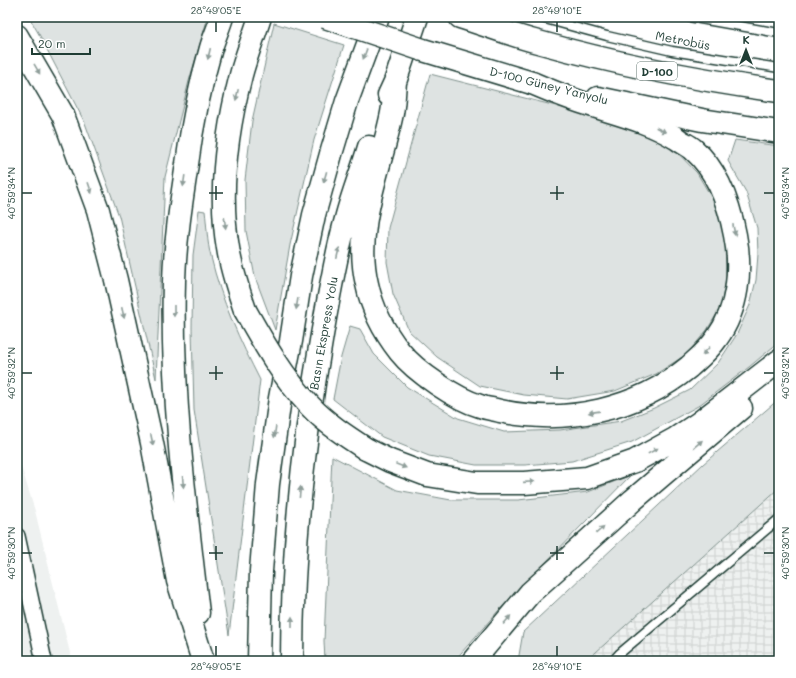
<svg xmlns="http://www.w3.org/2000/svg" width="796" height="678" viewBox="0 0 796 678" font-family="Mali,sans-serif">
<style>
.built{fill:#eef1f0}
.industrial{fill:url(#industrial-grid)}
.grass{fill:#dee3e2;stroke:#7e908b}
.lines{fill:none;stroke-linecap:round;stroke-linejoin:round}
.service-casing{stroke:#1f3d34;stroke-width:11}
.minor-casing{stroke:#1f3d34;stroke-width:18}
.primary-casing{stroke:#1f3d34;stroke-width:25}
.trunk-casing{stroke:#1f3d34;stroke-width:25}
.motorway-casing{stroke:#1f3d34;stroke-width:25}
.service{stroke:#fff;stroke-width:8}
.minor{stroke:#fff;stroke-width:15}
.primary{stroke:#fff;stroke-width:22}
.trunk{stroke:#fff;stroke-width:22}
.motorway{stroke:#fff;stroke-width:22}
.primary-bridge-casing{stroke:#1f3d34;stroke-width:25;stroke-linecap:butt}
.motorway-bridge-casing{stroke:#1f3d34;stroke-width:25;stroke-linecap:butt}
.primary-bridge{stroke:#fff;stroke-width:22}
.motorway-bridge{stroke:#fff;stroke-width:22}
.oneway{fill:#8f9e9a}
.ticks{fill:none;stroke:#1f3d34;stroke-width:1.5}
.labels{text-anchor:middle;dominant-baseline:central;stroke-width:3;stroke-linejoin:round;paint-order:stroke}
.shield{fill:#fff;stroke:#627771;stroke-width:1}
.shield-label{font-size:11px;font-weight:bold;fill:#1f3d34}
.street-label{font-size:12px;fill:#1f3d34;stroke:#fff}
.neatline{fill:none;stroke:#1f3d34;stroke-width:1.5}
.ticks-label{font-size:10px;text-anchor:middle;fill:#1f3d34}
</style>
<defs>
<pattern id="industrial-grid" width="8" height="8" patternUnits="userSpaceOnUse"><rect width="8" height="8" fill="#eef1f0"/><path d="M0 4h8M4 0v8" fill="none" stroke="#ccd0ce"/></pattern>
</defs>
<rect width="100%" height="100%" fill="#fff"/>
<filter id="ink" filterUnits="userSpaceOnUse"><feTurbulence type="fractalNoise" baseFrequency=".025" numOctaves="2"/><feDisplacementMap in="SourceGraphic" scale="8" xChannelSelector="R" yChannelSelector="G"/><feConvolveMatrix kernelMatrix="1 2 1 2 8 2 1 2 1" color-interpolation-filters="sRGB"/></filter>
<g filter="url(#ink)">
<path class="built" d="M17 453 35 511 72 661H17Z"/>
<path class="industrial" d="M779 488V661H586Z"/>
<path class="grass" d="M29 17H208L189 81 165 177 156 379 119 216 85 123 40 36Z
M274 23 344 45 314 140 290 245 275 330 255 277 246 231 245 180 252 121Z
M430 74 623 123 674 149 697 173 716 205 725 237 726 277 721 307 707 330 687 354 656 374 615 391 567 399 524 395 480 386 437 357 409 331 393 294 387 262 388 228Z
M735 140 779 146V342L749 367 698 406 632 442 572 461 525 465H476L429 456 382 437 333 399 341 357 350 326 360 329 374 354 407 387 458 418 504 432 560 430 621 421 654 408 690 390 718 363 737 334 750 305 756 280 758 254 757 228 746 192 728 161Z
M199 210 205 211C207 226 207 242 211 257 221 300 240 341 260 380L229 635 194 410 192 328 193 255Z
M779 399V488L586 661H518L523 632 703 464Z
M332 456 397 490 451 500H518L588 492 631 475 499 610 454 661H325L324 641Z"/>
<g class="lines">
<defs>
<path id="service" d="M538 17 607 36 672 51 779 68
M689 17 779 33
M613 661 619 654 779 519"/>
<path id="minor" d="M17 536 44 661"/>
<path id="primary" d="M598 98 702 120 779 132"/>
<path id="trunk" d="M460 17C486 25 511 35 538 42 617 64 698 80 779 91"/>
<path id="motorway" d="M17 36 63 115 98 210 116 280 152 443 178 581 203 661
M395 82C394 92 394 103 392 113 381 169 353 226 367 284 372 308 385 333 400 352 416 372 456 399 480 406 487 409 494 409 500 411 566 425 637 410 689 367 699 358 709 350 717 338 738 309 742 269 735 235 729 203 718 171 693 149 688 145 681 142 676 138 645 119 609 112 575 100 561 95 546 89 532 83
M389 95 395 82 417 17
M245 310C238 289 231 269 228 248 218 191 227 130 241 75 246 56 254 36 260 17
M366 449 390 461 427 475 477 483H524L587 478 635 461 675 439 699 423 779 361
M198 613C185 503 171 392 174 281 175 242 181 203 187 164 192 125 200 86 211 48 214 38 219 27 222 17
M259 661 261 571 268 484 280 398 291 341 301 276 314 215 331 154 347 101 378 17
M292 661C292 551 303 443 322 335 329 297 335 258 346 219 352 195 362 171 369 147
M473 661 530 593 633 500 741 408"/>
</defs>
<use href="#service" class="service-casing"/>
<use href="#minor" class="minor-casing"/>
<use href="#primary" class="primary-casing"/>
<use href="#trunk" class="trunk-casing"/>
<use href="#motorway" class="motorway-casing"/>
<use href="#service" class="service"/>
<use href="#minor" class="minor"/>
<use href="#primary" class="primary"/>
<use href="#trunk" class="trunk"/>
<use href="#motorway" class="motorway"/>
<defs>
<path id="primary-bridge" d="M325 17 423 50 532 83"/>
<path id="motorway-bridge" d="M245 310C264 344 283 377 310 406 326 423 346 436 366 449"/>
</defs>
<use href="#primary-bridge" class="primary-bridge-casing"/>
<use href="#motorway-bridge" class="motorway-bridge-casing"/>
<use href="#primary-bridge" class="primary-bridge"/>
<use href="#motorway-bridge" class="motorway-bridge"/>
</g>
<defs><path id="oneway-solid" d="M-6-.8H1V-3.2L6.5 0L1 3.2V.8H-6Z"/></defs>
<g class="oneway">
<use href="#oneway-solid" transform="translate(209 54) rotate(103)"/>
<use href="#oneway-solid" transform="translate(365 54) rotate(110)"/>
<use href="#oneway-solid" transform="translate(37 69) rotate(60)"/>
<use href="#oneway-solid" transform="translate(237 95) rotate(102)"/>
<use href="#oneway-solid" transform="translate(661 130) rotate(27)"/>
<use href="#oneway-solid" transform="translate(325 177) rotate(106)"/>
<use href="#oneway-solid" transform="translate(184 181) rotate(98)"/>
<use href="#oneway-solid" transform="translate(90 188) rotate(71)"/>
<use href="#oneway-solid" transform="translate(225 223) rotate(83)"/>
<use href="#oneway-solid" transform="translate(734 230) rotate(79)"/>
<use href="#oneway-solid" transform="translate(338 253) rotate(-77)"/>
<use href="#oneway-solid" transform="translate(297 304) rotate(99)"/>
<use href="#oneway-solid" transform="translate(174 311) rotate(90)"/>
<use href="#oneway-solid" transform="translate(123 313) rotate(77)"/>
<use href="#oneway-solid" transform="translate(706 351) rotate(132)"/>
<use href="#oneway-solid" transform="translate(594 412) rotate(172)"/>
<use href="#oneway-solid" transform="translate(275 432) rotate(98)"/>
<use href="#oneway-solid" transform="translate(152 440) rotate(78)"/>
<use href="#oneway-solid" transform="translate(698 444) rotate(-40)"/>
<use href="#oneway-solid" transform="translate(653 451) rotate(-29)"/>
<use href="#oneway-solid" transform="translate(401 466) rotate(21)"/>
<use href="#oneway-solid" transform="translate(183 482) rotate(85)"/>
<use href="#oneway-solid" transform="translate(529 482) rotate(-4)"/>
<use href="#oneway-solid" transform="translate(300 492) rotate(-84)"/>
<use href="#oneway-solid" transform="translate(600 530) rotate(-42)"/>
<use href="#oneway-solid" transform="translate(507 620) rotate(-49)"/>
<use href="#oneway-solid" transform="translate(292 622) rotate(-90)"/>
</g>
</g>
<path class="ticks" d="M216 22V32M557 22V32M216 186V200M557 186V200M22 193H32M209 193H223M550 193H564M764 193H774M216 366V380M557 366V380M22 373H32M209 373H223M550 373H564M764 373H774M216 546V560M557 546V560M22 553H32M209 553H223M550 553H564M764 553H774M216 646V656M557 646V656"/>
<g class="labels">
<rect class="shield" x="637" y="62" width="40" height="18" rx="3"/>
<g class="shield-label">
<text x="657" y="71">D-100</text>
</g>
<g class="street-label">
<text transform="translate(683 40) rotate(11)">Metrobüs</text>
<text transform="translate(549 85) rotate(14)">D-100 Güney Yanyolu</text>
<text transform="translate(323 333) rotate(-80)">Basın Ekspress Yolu</text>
</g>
</g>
<rect width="796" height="678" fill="none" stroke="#fff" stroke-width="44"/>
<g transform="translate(746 50)" stroke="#ffffff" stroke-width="3" paint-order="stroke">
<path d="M0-3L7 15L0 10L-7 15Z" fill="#1f3d34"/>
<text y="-6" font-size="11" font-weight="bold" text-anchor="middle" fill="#1f3d34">K</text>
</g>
<path d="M32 48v6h58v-6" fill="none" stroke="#1f3d34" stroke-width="2"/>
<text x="38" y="48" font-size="12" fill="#1f3d34" stroke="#ffffff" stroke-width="3" paint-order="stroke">20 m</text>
<rect x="22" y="22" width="752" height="634" class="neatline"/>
<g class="ticks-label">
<text x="216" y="14">28°49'05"E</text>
<text x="557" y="14">28°49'10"E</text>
<text transform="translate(11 193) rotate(-90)" y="4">40°59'34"N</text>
<text transform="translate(785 193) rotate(-90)" y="4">40°59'34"N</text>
<text transform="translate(11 373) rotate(-90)" y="4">40°59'32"N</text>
<text transform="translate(785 373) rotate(-90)" y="4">40°59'32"N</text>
<text transform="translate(11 553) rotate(-90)" y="4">40°59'30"N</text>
<text transform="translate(785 553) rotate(-90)" y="4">40°59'30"N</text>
<text x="216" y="670">28°49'05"E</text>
<text x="557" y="670">28°49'10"E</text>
</g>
</svg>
